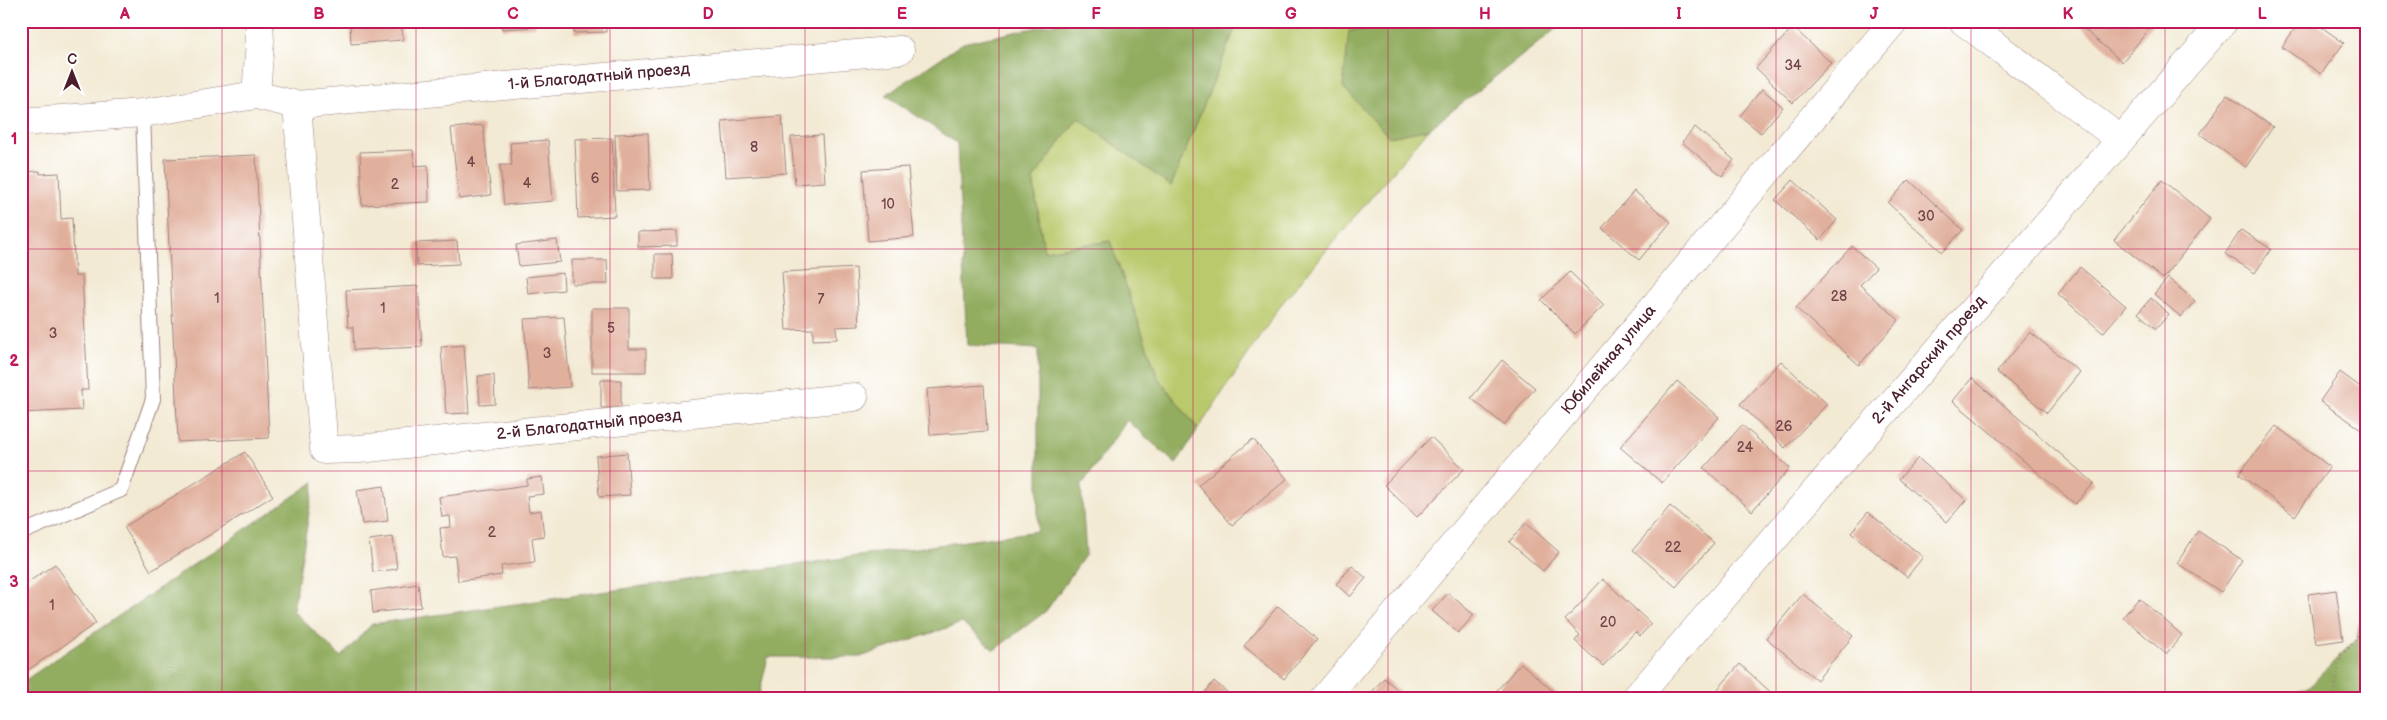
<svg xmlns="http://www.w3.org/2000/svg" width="2387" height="720" viewBox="0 0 2387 720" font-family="'Balsamiq Sans',sans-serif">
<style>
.green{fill:#b9c96c;stroke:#82744c}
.forest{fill:#92ad60;stroke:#6e6646}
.building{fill:#e1b09d}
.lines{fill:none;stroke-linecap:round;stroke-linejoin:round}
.service-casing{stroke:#9e8480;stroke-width:16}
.minor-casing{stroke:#9e8480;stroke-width:29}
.path{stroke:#9e8480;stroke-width:3;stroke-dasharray:1 4;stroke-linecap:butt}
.service{stroke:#fff;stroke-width:14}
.minor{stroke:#fff;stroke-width:28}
.grid{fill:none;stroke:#c2185b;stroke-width:1;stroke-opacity:0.55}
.labels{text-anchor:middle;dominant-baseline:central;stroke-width:4;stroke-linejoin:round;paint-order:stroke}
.number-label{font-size:14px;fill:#704348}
.street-label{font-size:16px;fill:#4a1f2b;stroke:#fff}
.neatline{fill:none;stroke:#c2185b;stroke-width:2}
.grid-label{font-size:16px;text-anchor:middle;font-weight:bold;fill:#c2185b}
</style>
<rect width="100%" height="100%" fill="#fff"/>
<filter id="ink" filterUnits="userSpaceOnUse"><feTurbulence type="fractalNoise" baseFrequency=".02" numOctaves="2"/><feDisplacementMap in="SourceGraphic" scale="10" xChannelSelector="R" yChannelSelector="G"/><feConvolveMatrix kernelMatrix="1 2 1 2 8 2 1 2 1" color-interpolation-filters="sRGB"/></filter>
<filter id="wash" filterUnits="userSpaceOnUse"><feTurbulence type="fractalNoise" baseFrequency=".0096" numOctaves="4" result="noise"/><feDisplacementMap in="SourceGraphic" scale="20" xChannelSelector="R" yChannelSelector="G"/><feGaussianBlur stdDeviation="1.12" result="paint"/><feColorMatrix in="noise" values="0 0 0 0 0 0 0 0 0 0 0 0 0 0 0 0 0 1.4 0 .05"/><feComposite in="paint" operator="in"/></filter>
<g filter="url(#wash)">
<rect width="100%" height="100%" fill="#f3ead4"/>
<path class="green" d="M1238 21H1404L1401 26 1349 31 1389 137 1429 129 1283 302 1198 429 1158 378 1110 241 1044 251 1033 179 1078 117 1171 186Z"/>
<path class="forest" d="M1067 21H1238L1171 186 1078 118 1033 179 1044 251 1110 241 1158 378 1198 429 1176 464 1127 420 1081 486 1086 554 1046 611 994 650 962 623 860 657H768L758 699H21V683L314 482 293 611 341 657 372 624 1038 531V349L967 345 957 143 886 95 963 43Z
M1404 21H1566L1429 129 1389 137 1343 87 1349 31 1400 26Z
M2366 583V694L2360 699H2279L2310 686 2357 638Z"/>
<g id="blocks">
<path class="building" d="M350 21H401L403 40 351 44Z
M501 21H535L536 27 502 29Z
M574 21H606V32L574 33Z
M2075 21H2156L2122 62Z
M2300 21H2313L2344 43 2321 74 2282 47Z
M1793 27 1831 63 1793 103 1756 68Z
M1762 89 1783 107 1761 133 1740 116Z
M2227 95 2273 127 2246 167 2200 134Z
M782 116 786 173 726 177 722 121Z
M483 125 491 195 459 199 451 128Z
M1695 127 1734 160 1722 176 1682 142Z
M648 133 650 190 617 191 615 134Z
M822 135 825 182 795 184 791 137Z
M612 138 615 216 578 218 575 139Z
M548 140 553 201 504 205 500 165H512L510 143Z
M413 150 414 166 428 165 429 202 362 205 360 152Z
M256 155 269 438 178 442 165 159Z
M908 167 914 237 868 241 863 170Z
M40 171V174L59 173 61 219 72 218 75 276H82L88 390H81L82 410 21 413V172Z
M1793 180 1837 220 1820 240 1775 200Z
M1909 180 1963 230 1942 252 1888 203Z
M2162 180 2210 219 2163 279 2114 240Z
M1634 191 1671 222 1639 260 1602 228Z
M2241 230 2271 249 2255 273 2225 254Z
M677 231V246L638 247V232Z
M557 240 560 262 519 266 516 245Z
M457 241 459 264 417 266 416 243Z
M1852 246 1876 268 1860 285 1899 320 1859 365 1796 308Z
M655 254H672L673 279H655Z
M572 260H607L608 284H572Z
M2080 267 2126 306 2103 333 2058 294Z
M856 268 859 326 836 327 837 339 813 340V329L786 330 782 272Z
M1570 272 1604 305 1575 334 1541 300Z
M563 273 564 290 528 294 526 277Z
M2168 278 2195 301 2181 317 2154 294Z
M418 286 422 347 354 350 353 327H348L346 290Z
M2151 298 2169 314 2156 329 2138 313Z
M592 308H629V349H646V372H592Z
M564 317 570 387 529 390 524 319Z
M2030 332 2080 372 2047 413 1997 372Z
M464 345 469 413 446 414 441 347Z
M1502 360 1535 388 1504 425 1471 398Z
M1781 361 1827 404 1785 448 1740 404Z
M2340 372 2366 391V423L2361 429 2320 401Z
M494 375 495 404 480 405 478 376Z
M1972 378 2094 483 2075 504 1953 401Z
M601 380H621V408H601Z
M1677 381 1719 417 1662 483 1620 447Z
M984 385 987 431 930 435 927 389Z
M1742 425 1790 468 1752 511 1704 468Z
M2276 426 2330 467 2295 516 2239 474Z
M1431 437 1464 469 1417 517 1384 485Z
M1253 439 1287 479 1232 525 1198 485Z
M245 452 273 496 151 571 124 527Z
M627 453 630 495 599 497 596 456Z
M1918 458 1966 500 1947 522 1899 479Z
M542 477 544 494 527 496 529 512 541 510 544 536 532 538 535 562 501 566 502 575 458 581 455 556 443 557 440 528 451 527 450 516 442 517 439 497 527 485V479Z
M384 486 388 521 362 524 357 490Z
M1670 506 1714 543 1676 587 1633 550Z
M1868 512 1923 557 1907 577 1851 533Z
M1526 523 1559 552 1543 571 1509 542Z
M2198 531 2242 560 2221 592 2177 563Z
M393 537 397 569 373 572 369 540Z
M55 564 96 623 21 675V587Z
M1352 566 1366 578 1350 597 1336 584Z
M1603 579 1651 624 1640 636 1635 632 1603 666 1575 641 1580 635 1565 620Z
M418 584 421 607 373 613 371 591Z
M2336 590 2343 640 2316 644 2308 594Z
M1448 593 1474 615 1458 633 1432 611Z
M1803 594 1853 636 1817 680 1766 638Z
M2139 598 2182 635 2166 654 2123 617Z
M1278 606 1317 639 1284 679 1244 646Z
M1521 663 1562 699H1493L1491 697Z
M1740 664 1778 699H1709Z
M1384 678 1408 699H1366Z
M1214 681 1235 699H1200Z"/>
</g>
</g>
<g filter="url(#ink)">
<use href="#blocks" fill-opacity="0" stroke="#9e8480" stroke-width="1"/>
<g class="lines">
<defs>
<path id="service" d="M21 533 121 490 153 399 143 113"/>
<path id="minor" d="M1963 21 2121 140
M256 95 260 41 259 21
M297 105 900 50
M21 122 143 113 256 95 297 105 324 450 359 449 854 397
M1324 699 1894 21
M1635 699 2224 21"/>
</defs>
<use href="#service" class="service-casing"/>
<use href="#minor" class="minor-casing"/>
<path class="path" d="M2335 699 2333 695 2341 655 2366 628"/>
<use href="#service" class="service"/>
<use href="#minor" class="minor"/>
</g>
</g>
<path class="grid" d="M222 21V699M416 21V699M610 21V699M805 21V699M999 21V699M1193 21V699M1388 21V699M1582 21V699M1776 21V699M1971 21V699M2165 21V699M21 249H2366M21 471H2366"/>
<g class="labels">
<g class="number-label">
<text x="1793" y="65">34</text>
<text x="754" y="147">8</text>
<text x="471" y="162">4</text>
<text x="595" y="178">6</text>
<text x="527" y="183">4</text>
<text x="395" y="184">2</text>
<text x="888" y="204">10</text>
<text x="1926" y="216">30</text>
<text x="1839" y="296">28</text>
<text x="217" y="298">1</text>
<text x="821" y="299">7</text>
<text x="383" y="308">1</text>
<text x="611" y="328">5</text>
<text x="53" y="333">3</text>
<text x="547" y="353">3</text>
<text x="1784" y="426">26</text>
<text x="1745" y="447">24</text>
<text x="492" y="532">2</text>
<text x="1673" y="547">22</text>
<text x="52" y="605">1</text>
<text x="1608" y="622">20</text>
</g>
<g class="street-label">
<text transform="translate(599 77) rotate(-5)">1-й Благодатный проезд</text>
<text transform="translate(1609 360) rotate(-50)">Юбилейная улица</text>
<text transform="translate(1929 360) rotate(-49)">2-й Ангарский проезд</text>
<text transform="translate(589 425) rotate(-6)">2-й Благодатный проезд</text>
</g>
</g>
<rect width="2387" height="720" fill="none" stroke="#fff" stroke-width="55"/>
<g transform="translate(72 72)" stroke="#ffffff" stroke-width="4" paint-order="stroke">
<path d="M0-4L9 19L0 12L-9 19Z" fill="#4a1f2b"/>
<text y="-8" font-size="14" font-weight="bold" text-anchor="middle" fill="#4a1f2b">С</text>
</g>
<rect x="28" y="28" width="2332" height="664" class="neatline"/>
<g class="grid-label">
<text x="125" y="19">A</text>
<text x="319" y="19">B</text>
<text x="513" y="19">C</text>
<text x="708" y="19">D</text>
<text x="902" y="19">E</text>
<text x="1096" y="19">F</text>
<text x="1291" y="19">G</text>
<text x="1485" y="19">H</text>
<text x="1679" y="19">I</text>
<text x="1874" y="19">J</text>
<text x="2068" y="19">K</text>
<text x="2262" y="19">L</text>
<text x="14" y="144">1</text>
<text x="14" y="366">2</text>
<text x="14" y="587">3</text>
</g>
</svg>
